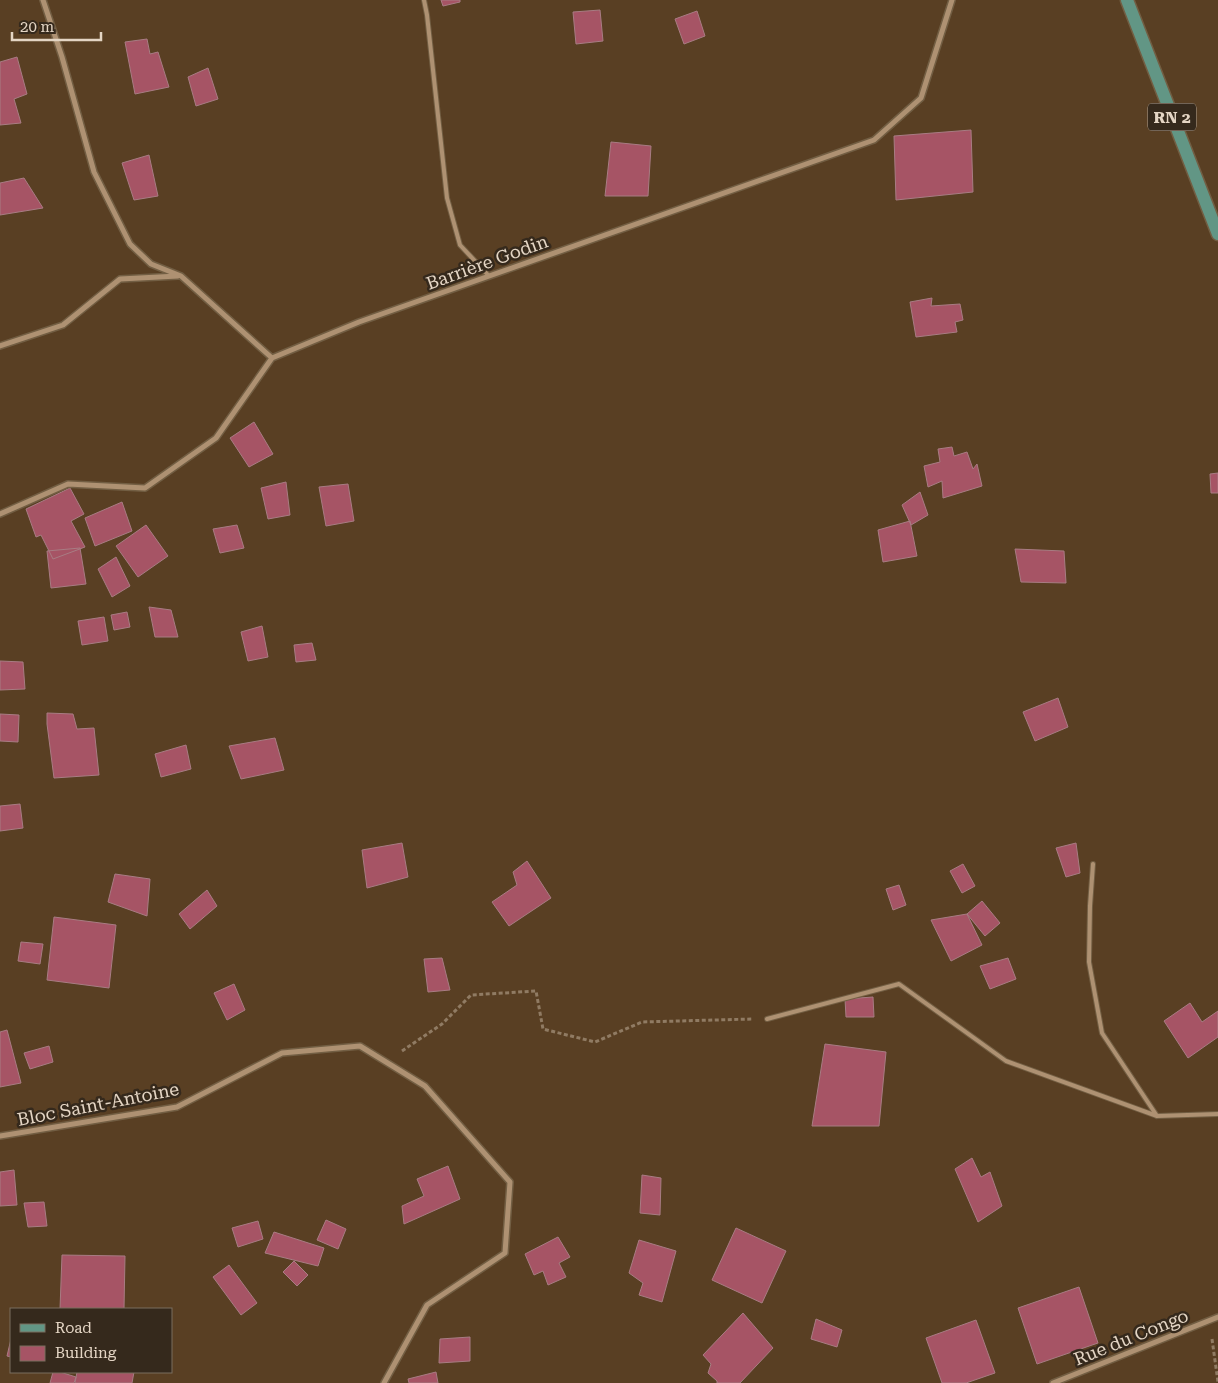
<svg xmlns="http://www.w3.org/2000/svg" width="1218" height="1383" viewBox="0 0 1218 1383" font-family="'Roboto Serif',serif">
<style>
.building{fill:#a65465;stroke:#a87c83}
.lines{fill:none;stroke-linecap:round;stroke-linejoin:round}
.lane-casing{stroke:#725e43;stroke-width:6}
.street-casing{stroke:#725e43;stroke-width:8}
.primary-casing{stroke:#725e43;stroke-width:15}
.path{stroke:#907b63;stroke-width:3;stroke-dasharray:4 2.5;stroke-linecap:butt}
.lane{stroke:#ae9172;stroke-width:4}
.street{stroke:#ae9172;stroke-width:5}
.primary{stroke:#629685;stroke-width:12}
.labels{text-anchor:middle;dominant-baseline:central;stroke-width:5;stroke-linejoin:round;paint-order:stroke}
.shield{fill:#35291c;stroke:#b0a192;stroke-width:1}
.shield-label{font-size:16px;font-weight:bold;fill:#e4d5c4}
.street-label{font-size:18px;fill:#e4d5c4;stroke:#35291c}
</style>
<rect width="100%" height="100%" fill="#593f23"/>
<path class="building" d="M441 0H460V2L443 6Z
M600 10 603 41 576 44 573 12Z
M697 11 705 36 684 44 675 19Z
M147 39 150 54 158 52 169 87 135 94 125 42Z
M17 57 27 94 14 99 21 123 0 125V62Z
M208 68 218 99 196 106 188 77Z
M971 130 973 192 896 200 894 136Z
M611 142 651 146 648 196H605Z
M149 155 158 196 134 200 122 163Z
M24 178 43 208 0 215V183Z
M932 298 931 306 960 304 963 320 955 322 957 332 916 337 910 302Z
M254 422 273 454 249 467 230 438Z
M952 447 954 456 967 452 973 469 977 464 982 486 943 498 942 481 928 487 924 466 940 462 938 449Z
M1218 473V493H1211L1210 474Z
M286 482 290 515 268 519 261 488Z
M348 484 354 521 326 526 319 487Z
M70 488 84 514 71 521 85 547 53 559 41 535 36 537 26 509Z
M920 492 928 515 911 525 902 505Z
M122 502 132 531 95 546 85 518Z
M910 521 917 556 883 562 878 530Z
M146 525 168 556 138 577 116 546Z
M237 525 244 548 220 553 213 529Z
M80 548 86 584 51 588 47 551Z
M1015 549 1064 551 1066 583 1021 582Z
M116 557 130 586 112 597 98 569Z
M149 607 171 610 178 637H155Z
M127 612 130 627 114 630 111 615Z
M104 617 108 641 82 645 78 621Z
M262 626 268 657 248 661 241 632Z
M312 643 316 660 296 662 294 645Z
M0 661 23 662 25 689 0 690Z
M1058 698 1068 727 1035 741 1023 712Z
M47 713 73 714 77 729 94 728 99 775 54 778 47 724Z
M0 714 19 715 18 742 0 741Z
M275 738 284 770 241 779 229 746Z
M186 745 191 769 161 777 155 754Z
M20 804 23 828 0 831V806Z
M402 843 408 877 367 888 362 850Z
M1076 843 1080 873 1066 877 1056 848Z
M527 861 551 898 509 926 492 902 517 885 513 872Z
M963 864 975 886 962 893 950 871Z
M115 874 150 879 147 916 108 902Z
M899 885 906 905 893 910 886 889Z
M207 890 217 906 190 929 179 914Z
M982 901 1000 923 985 936 967 914Z
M967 914 982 945 951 961 931 920Z
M54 917 116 925 109 988 47 980Z
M21 942 43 944 40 964 18 961Z
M442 958 450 990 428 992 424 959Z
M1008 958 1016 979 990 989 980 966Z
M234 984 245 1010 227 1020 214 993Z
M873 997 874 1017H846L845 999Z
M1190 1003 1202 1022 1218 1011V1037L1188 1058 1164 1021Z
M7 1030 21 1083 0 1087V1032Z
M825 1044 886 1052 879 1126H812Z
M49 1046 53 1062 30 1069 24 1053Z
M972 1158 981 1177 990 1172 1002 1206 978 1222 955 1169Z
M448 1166 460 1199 404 1224 402 1206 424 1196 417 1179Z
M14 1170 17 1205 0 1206V1172Z
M642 1175 661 1178 660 1215 640 1213Z
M44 1202 47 1226 28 1227 24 1203Z
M326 1220 346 1229 338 1249 317 1240Z
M258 1221 263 1239 238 1247 232 1228Z
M736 1228 786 1251 762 1303 712 1280Z
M274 1232 324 1248 318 1266 265 1253Z
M558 1237 570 1257 559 1263 566 1277 548 1285 543 1271 534 1275 525 1254Z
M639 1240 676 1251 662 1302 639 1295 643 1283 629 1273Z
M62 1255 125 1256 124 1309H60Z
M294 1261 308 1275 297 1286 283 1272Z
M229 1265 257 1303 241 1315 213 1277Z
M1079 1287 1098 1343 1037 1364 1018 1308Z
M743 1313 773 1348 740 1383H717V1381L708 1373 711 1364 703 1355Z
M816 1319 842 1330 837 1347 811 1339Z
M976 1320 995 1373 966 1383H942L926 1338Z
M470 1337V1361L439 1363 440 1339Z
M11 1339V1357L7 1356Z
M53 1372H60L76 1377 74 1383H50Z
M77 1372H134L132 1383H75Z
M436 1372 438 1383H409L408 1379Z"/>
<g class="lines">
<defs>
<path id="lane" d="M424 0 427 15 447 198 460 245 489 276
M1093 864 1090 906 1089 962 1102 1033 1157 1116
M767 1019 899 984 1006 1061 1157 1116 1218 1114"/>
<path id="street" d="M43 0 62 57 94 172 130 244 151 264 181 276 272 358
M0 346 63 325 120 279 178 276
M0 514 68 484 145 488 216 438 272 358 359 322 874 140 921 98 952 0
M0 1136 177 1107 282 1053 360 1046 425 1086 510 1182 505 1253 427 1305 384 1383
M1053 1383 1218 1317"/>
<path id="primary" d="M1127 0 1218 234"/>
</defs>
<use href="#lane" class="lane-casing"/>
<use href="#street" class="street-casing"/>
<use href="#primary" class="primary-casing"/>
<path class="path" d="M402 1051 442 1024 471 995 536 991 543 1029 595 1042 642 1022 752 1019
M1212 1339 1218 1382"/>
<use href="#lane" class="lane"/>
<use href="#street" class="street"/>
<use href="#primary" class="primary"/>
</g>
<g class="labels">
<rect class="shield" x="1148" y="103.5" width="48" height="27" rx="4"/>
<g class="shield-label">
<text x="1172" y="117">RN 2</text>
</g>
<g class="street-label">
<text transform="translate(487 262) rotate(-20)">Barrière Godin</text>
<text transform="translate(98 1104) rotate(-11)">Bloc Saint-Antoine</text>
<text transform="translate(1131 1337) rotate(-22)">Rue du Congo</text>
</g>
</g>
<rect x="10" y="1308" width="162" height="65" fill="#35291c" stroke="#7b6e5f"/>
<rect x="20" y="1324" width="25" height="8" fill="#629685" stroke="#7b6e5f"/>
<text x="55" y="1333" font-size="15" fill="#e4d5c4">Road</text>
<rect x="20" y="1346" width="25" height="15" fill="#a65465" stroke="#7b6e5f"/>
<text x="55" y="1358" font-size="15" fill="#e4d5c4">Building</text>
<path d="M12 32v8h89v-8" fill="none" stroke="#e4d5c4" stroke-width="2.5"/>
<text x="20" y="32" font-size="15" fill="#e4d5c4" stroke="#35291c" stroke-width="4" paint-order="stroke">20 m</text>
</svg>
